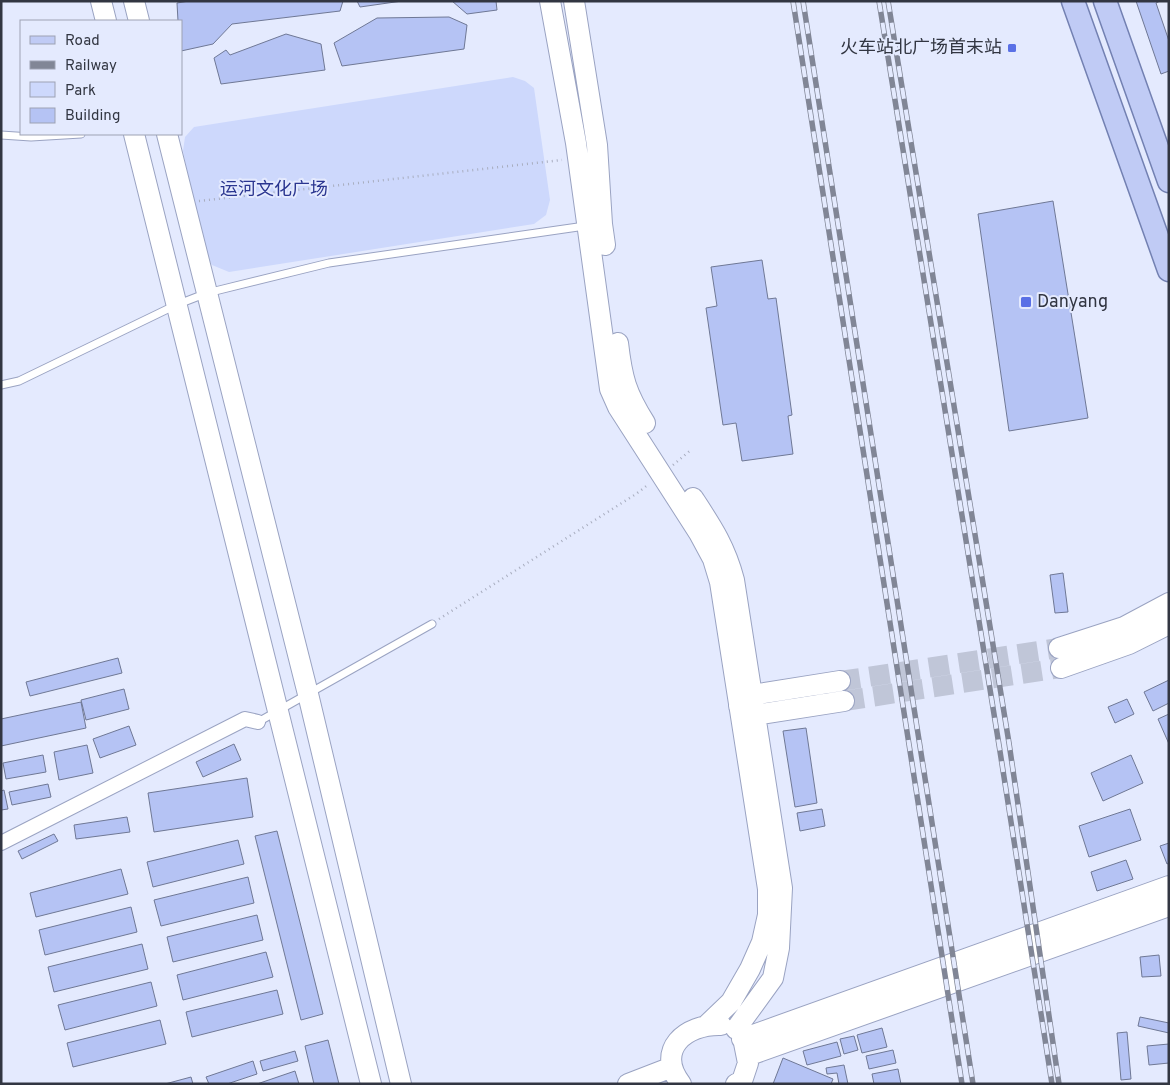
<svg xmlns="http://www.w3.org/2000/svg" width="1170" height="1085" viewBox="0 0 1170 1085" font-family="Overpass,'Noto Sans SC',sans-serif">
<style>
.green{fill:#cdd8fc}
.building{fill:#b5c3f4;stroke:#6f7895}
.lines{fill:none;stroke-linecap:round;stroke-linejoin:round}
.secondary-tunnel{stroke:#c0c6d8;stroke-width:20;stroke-dasharray:20 10;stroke-linecap:butt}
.lane-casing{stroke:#9aa3c2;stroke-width:9}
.street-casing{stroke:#9aa3c2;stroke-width:16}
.secondary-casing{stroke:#9aa3c2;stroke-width:22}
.primary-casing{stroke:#7381b2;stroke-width:25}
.path{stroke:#a8adbf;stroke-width:2.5;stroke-dasharray:1 4;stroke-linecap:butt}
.lane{stroke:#fff;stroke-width:7}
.street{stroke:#fff;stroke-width:14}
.secondary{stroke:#fff;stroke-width:20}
.primary{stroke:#c0cbf5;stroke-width:22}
.rail-casing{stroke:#818696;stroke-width:5.5}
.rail{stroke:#e4eafe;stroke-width:4;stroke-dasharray:11;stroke-linecap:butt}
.poi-dot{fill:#5a70e6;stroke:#e4eafe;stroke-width:2}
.labels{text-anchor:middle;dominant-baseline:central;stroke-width:4;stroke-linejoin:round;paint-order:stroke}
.poi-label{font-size:18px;fill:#323642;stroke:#e4eafe;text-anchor:end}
.park-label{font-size:18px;fill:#2b3690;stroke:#e4eafe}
</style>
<rect width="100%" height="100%" fill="#e4eafe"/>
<path class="green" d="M513 77 525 81 534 88 550 200 546 215 534 224 229 272 212 265 203 250 183 151 185 137 194 127Z"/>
<path class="building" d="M189 1H343L340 11 232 24 213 44 181 51V21H178L177 3Z
M357 1H402L360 7Z
M452 1H496L497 10 467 14Z
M1136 1H1160L1156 3 1169 41V71L1161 74Z
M449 17 467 25 464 49 342 66 334 43 377 18Z
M286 34 321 44 325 70 221 84 214 58 226 50 230 55Z
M1053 201 1088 418 1009 431 978 214Z
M762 260 768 299 776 298 792 415 788 416 793 454 742 461 736 423 723 425 706 308 717 306 711 267Z
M1063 573 1068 612 1055 613 1050 575Z
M118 658 122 673 30 696 26 682Z
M1169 680V703L1153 711 1144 692Z
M124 689 129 709 86 720 81 700Z
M1127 699 1134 714 1115 723 1108 707Z
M81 702 86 728 1 746V719Z
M1169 714V744L1158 719Z
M129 726 136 745 100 758 93 739Z
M806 728 817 803 795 807 783 731Z
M234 744 241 760 203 777 196 762Z
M87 745 93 773 59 780 54 752Z
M43 755 46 772 6 779 3 763Z
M1131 755 1143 783 1103 801 1091 773Z
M247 778 253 817 154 832 148 793Z
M48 784 51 797 12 805 9 792Z
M4 790 8 809 1 810V791Z
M822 809 825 826 800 831 797 813Z
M1130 809 1141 840 1089 857 1079 826Z
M127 817 130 832 76 839 74 825Z
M277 831 323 1014 301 1020 255 836Z
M54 834 58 841 22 859 18 851Z
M238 840 244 864 153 887 147 862Z
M1169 843V863L1167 864 1160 846Z
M1126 860 1133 879 1097 891 1091 872Z
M121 869 128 894 36 917 30 893Z
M248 877 254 903 161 926 154 900Z
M131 907 137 932 45 955 39 930Z
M257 915 263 940 173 962 167 937Z
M142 944 148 969 54 992 48 967Z
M266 952 273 977 183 1000 177 975Z
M1159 955 1161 976 1142 977 1140 957Z
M151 982 157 1006 65 1030 58 1005Z
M277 990 283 1014 192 1037 186 1012Z
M1140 1017 1169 1023V1033L1138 1026Z
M160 1020 166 1044 73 1067 67 1043Z
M882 1028 887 1047 862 1053 857 1035Z
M1127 1032 1131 1079 1121 1080 1117 1033Z
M854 1036 858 1050 844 1054 840 1039Z
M328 1040 339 1084H314L305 1046Z
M837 1042 841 1056 807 1065 803 1051Z
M1169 1044V1063L1149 1065 1147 1046Z
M893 1050 896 1063 869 1069 866 1056Z
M295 1051 298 1061 263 1071 260 1061Z
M783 1058 833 1079 831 1084H773Z
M253 1061 257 1074 227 1084H209L206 1077Z
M844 1065 848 1084H839L837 1073 827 1074 826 1068Z
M898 1069 901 1084H874L872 1074Z
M295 1071 299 1084H257Z
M191 1077 193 1084H165Z"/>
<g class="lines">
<path class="secondary-tunnel" d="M840 681 1059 648
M844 701 1061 668"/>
<defs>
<path id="lane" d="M1 135 31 137 81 134
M1 385 19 381 176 305 207 293 329 263 585 226
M258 722 432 624"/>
<path id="street" d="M1 843 245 719 258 722"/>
<path id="secondary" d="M101 1 106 21
M134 1 139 21
M550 1 576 143 610 389 618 407 699 533 713 559 720 582 768 889V915L762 942 750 969 731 1002 707 1025
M574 1 597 145 602 224 605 245
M134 134 371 1084
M167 134 308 694 401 1084
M618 343C622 378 626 393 645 423
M693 498C712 527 725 546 734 580L782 888 779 948 773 978 736 1029
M1059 648 1124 627 1169 603
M1061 668 1129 644 1169 624
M840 681 752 695 739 706 755 715 844 701
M742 1039 1169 886
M747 1056 1169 906
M628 1084 672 1067
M681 1084C655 1050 685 1024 721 1025
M736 1084 742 1081 748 1063 744 1043"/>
<path id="primary" d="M1073 1 1169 270
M1105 1 1169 181"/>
</defs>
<use href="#lane" class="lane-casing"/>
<use href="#street" class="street-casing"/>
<use href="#secondary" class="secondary-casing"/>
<use href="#primary" class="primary-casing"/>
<path class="path" d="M199 201 562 160
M673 465 692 449
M439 619 636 494 649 484"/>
<use href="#lane" class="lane"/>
<use href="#street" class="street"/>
<use href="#secondary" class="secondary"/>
<use href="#primary" class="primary"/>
<defs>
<path id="rail" d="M793 1 962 1084
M803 1 973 1084
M879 1 999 745 1052 1084
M888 1 1009 743 1059 1084"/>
</defs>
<use href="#rail" class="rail-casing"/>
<use href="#rail" class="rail"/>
</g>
<g class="poi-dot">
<rect x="1007" y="43" width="10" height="10" rx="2.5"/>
<rect x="1020" y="296" width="12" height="12" rx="2.5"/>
</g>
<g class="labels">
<g class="poi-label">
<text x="1002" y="48">火车站北广场首末站</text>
<text x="1037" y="302" text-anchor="start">Danyang</text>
</g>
<g class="park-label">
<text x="274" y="190">运河文化广场</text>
</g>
</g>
<rect width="1170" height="1085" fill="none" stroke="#323642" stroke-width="5"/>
<rect x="20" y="20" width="162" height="115" fill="#e4eafe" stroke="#9da2b3"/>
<rect x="30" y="36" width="25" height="8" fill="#c0cbf5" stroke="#9da2b3"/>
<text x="65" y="45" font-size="15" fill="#323642">Road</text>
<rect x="30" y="61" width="25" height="8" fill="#818696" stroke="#9da2b3"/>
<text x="65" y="70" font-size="15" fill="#323642">Railway</text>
<rect x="30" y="82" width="25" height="15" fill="#cdd8fc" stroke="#9da2b3"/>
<text x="65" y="95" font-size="15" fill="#323642">Park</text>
<rect x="30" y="108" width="25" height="15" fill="#b5c3f4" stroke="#9da2b3"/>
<text x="65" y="120" font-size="15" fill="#323642">Building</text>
</svg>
